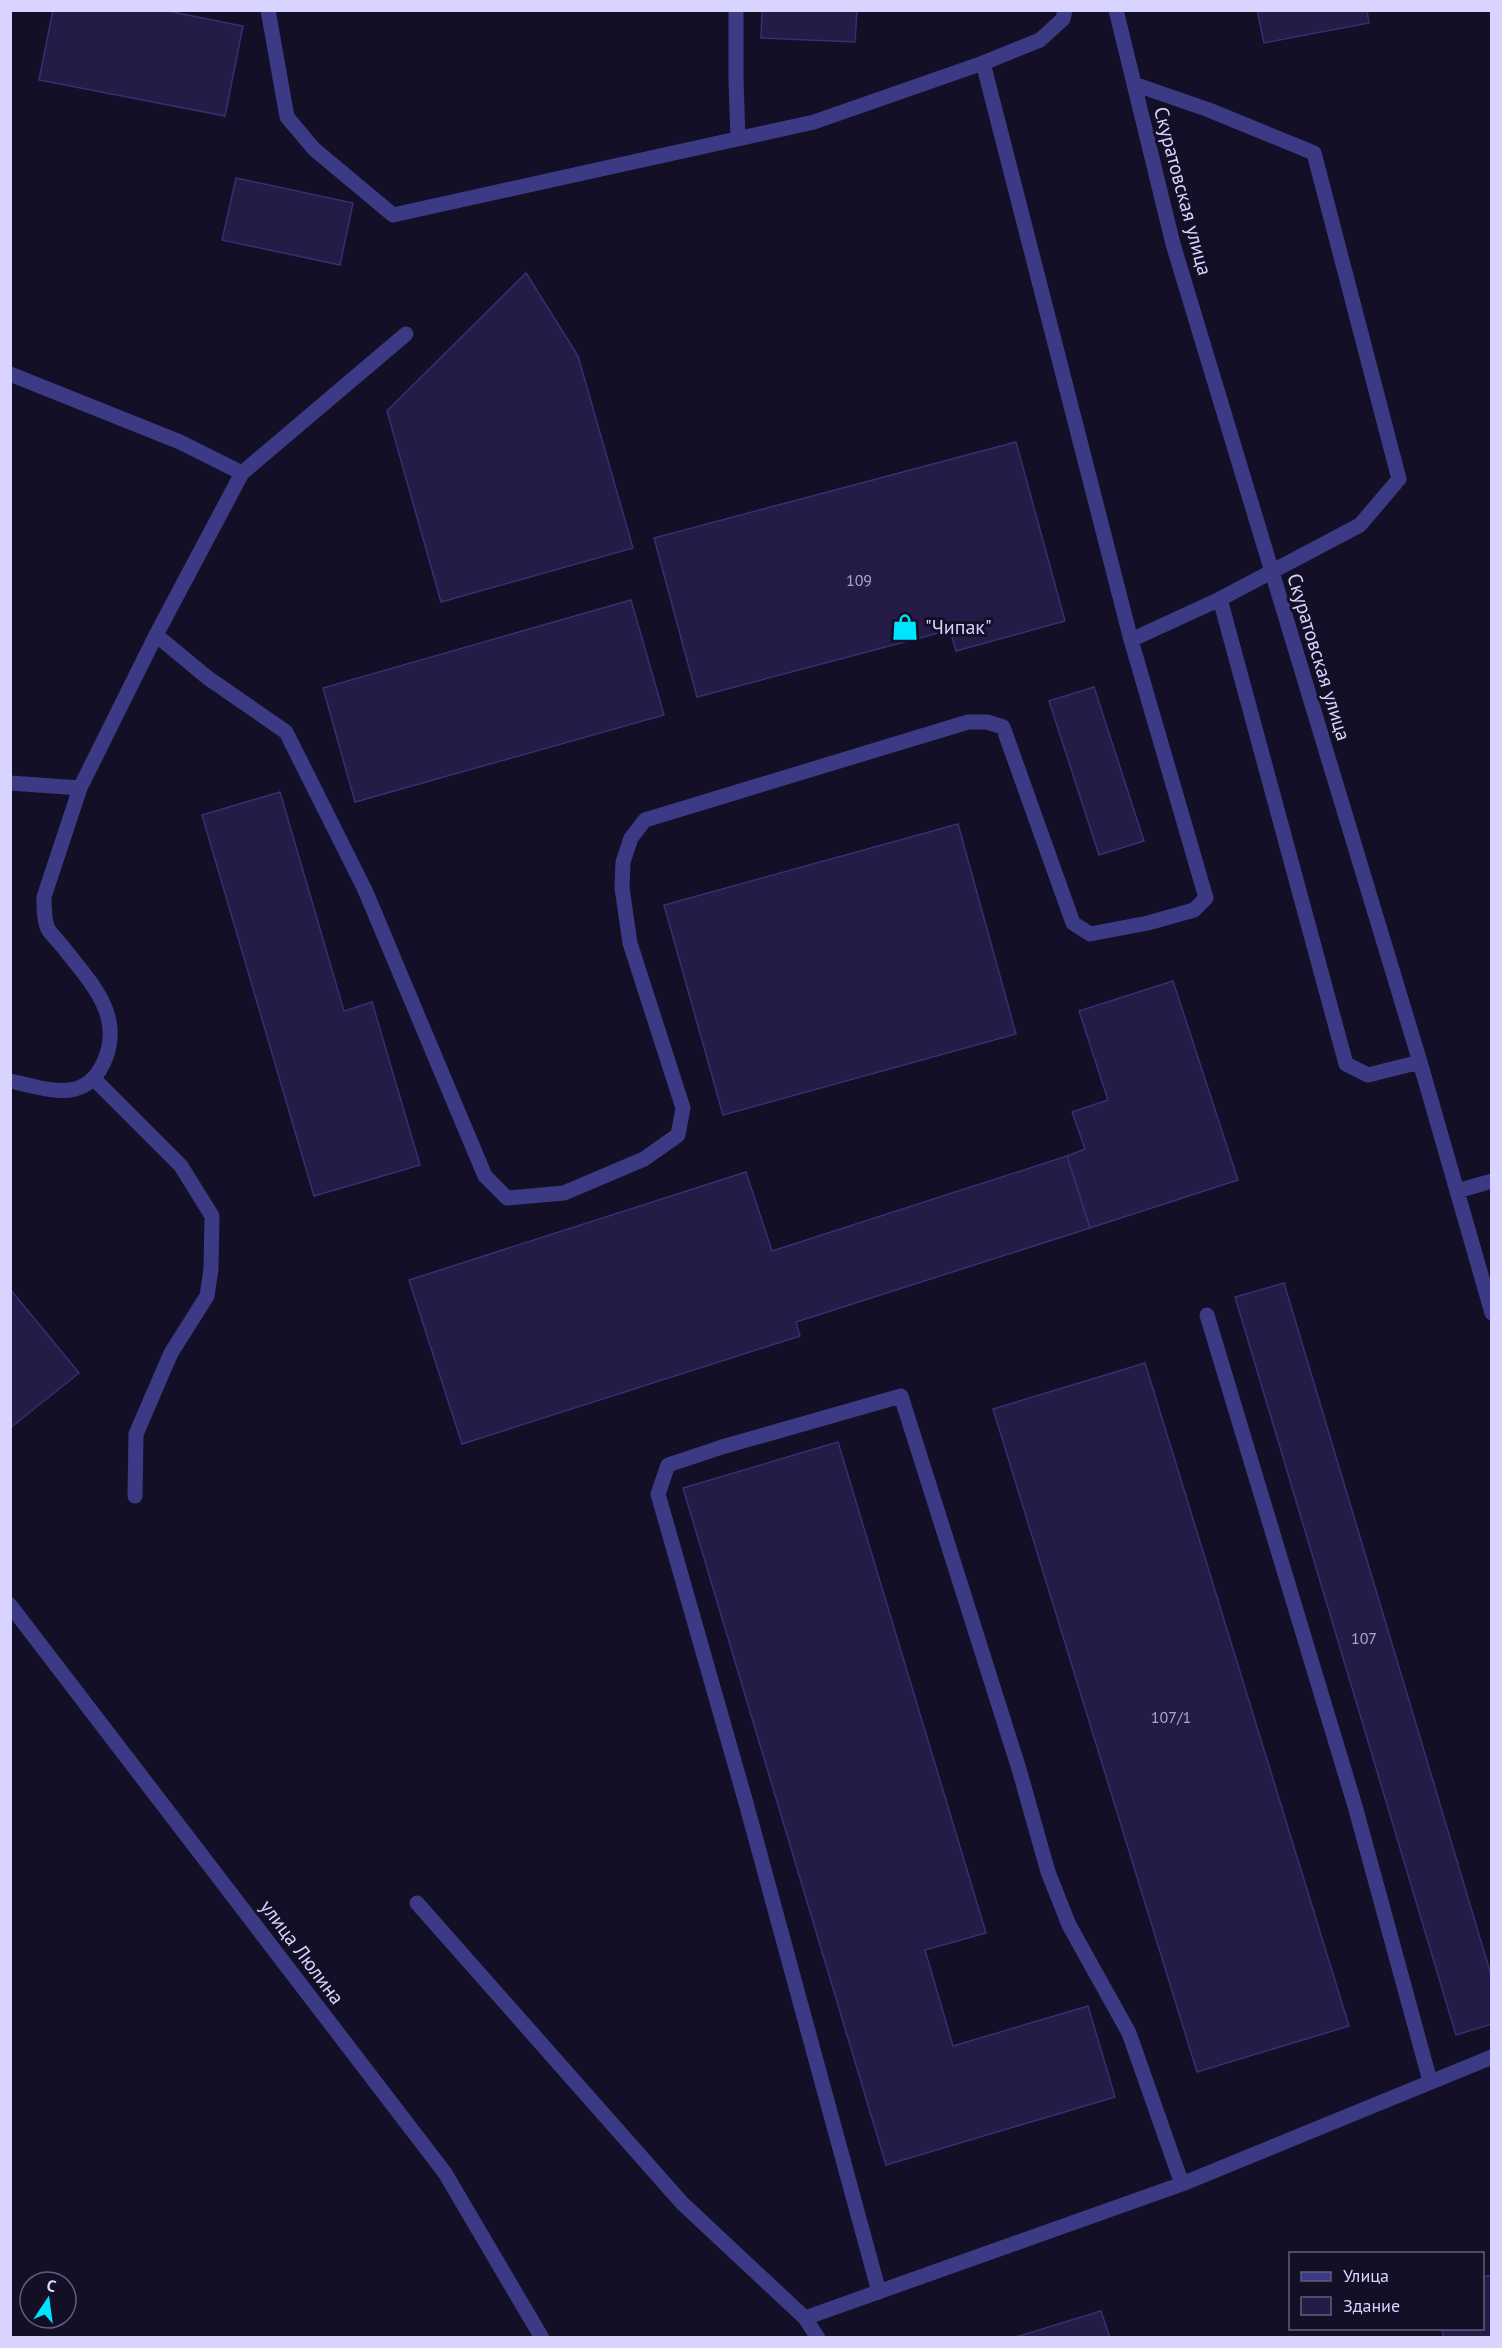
<svg xmlns="http://www.w3.org/2000/svg" width="1502" height="2348" viewBox="0 0 1502 2348" font-family="'PT Sans',sans-serif">
<style>
.building{fill:#241b47;stroke:#3b2d73;stroke-width:1.5}
.lines{fill:none;stroke-linecap:round;stroke-linejoin:round}
.minor{stroke:#3d3a85;stroke-width:15}
.labels{text-anchor:middle;dominant-baseline:central;stroke-width:6;stroke-linejoin:round;paint-order:stroke}
.number-label{font-size:16px;fill:#aca6d1}
.street-label{font-size:20px;fill:#d9d4ff;stroke:#130f26}
.poi-label{font-size:20px;fill:#d9d4ff;stroke:#130f26;text-anchor:start}
</style>
<rect width="100%" height="100%" fill="#130f26"/>
<path class="building" d="M53 10H163L243 26 225 116 39 80Z
M762 10H857L855 42 761 38Z
M1257 10H1367L1369 23 1264 43Z
M236 178 353 203 340 265 222 240Z
M526 273 578 356 633 548 441 602 387 411Z
M1016 442 1065 621 956 651 950 630 697 697 654 538Z
M631 600 664 715 355 802 323 688Z
M1094 687 1144 841 1099 855 1049 701Z
M280 792 344 1011 372 1002 420 1165 314 1196 202 815Z
M958 824 1016 1034 723 1115 664 905Z
M1173 981 1238 1180 1090 1228 1067 1156 1085 1149 1072 1112 1108 1100 1079 1011Z
M1067 1156 1090 1228 796 1322 800 1336 462 1444 409 1280 746 1172 772 1251Z
M1284 1283 1492 1978V2024L1456 2035 1235 1297Z
M10 1289 79 1373 10 1428Z
M1145 1363 1349 2026 1197 2072 993 1409Z
M838 1442 986 1933 925 1950 953 2046 1088 2006 1115 2097 886 2165 683 1488Z
M1492 2275V2338H1444L1441 2328H1482V2277Z
M1101 2311 1110 2338H1013Z"/>
<g class="lines">
<path class="minor" d="M268 10 287 117 314 149 393 215 814 122 983 63 1040 40 1063 19 1065 10
M736 10V80L738 139
M1116 10 1173 244 1420 1062 1492 1313
M10 374 180 442 242 473
M1220 599 1346 1064 1368 1075 1420 1062
M156 635 208 678 286 732 365 890 485 1176 507 1198 564 1193 644 1159 678 1135 683 1108 630 943 622 888 623 862 631 838 645 820 968 722H987L1003 727 1073 923 1090 934 1148 923 1194 910 1206 898 1131 640 983 63
M1131 640 1220 599 1360 525 1399 479 1314 153 1209 110 1134 84
M10 783 80 788
M94 1079 181 1166 212 1216 211 1269 207 1296 171 1353 136 1434 135 1496
M10 1081C46 1088 83 1105 103 1064 126 1016 90 982 63 947 58 941 52 935 48 929 44 920 44 908 44 897L80 788 156 635 242 473 406 334
M1457 1191 1492 1181
M1207 1315 1355 1806 1430 2081
M10 1605 445 2173 542 2338
M417 1903 682 2203 805 2318 818 2338
M879 2292 746 1803 658 1494 668 1465 722 1447 901 1396 1019 1769 1048 1872 1069 1925 1129 2033 1182 2184
M805 2318 1182 2184 1492 2057"/>
</g>
<defs>
<symbol id="shop-bare" viewBox="-9 -9 18 18"><path d="M-5-2.5h2.3a2.7 3.5 0 0 1 5.4 0H5L5.5 6h-11ZM-1.5-2.5h3a1.5 2.3 0 0 0-3 0Z" fill="#00e5ff" stroke="#130f26" stroke-width="2.5" paint-order="stroke"/></symbol>
</defs>
<g fill-rule="evenodd">
<use href="#shop-bare" x="886" y="608" width="38" height="38"/>
</g>
<g class="labels">
<g class="number-label">
<text x="859" y="580">109</text>
<text x="1364" y="1638">107</text>
<text x="1171" y="1717">107/1</text>
</g>
<g class="street-label">
<text transform="translate(1183 191) rotate(75)">Скуратовская улица</text>
<text transform="translate(1319 657) rotate(73)">Скуратовская улица</text>
<text transform="translate(302 1952) rotate(53)">улица Люлина</text>
</g>
<g class="poi-label">
<text x="925" y="627">"Чипак"</text>
</g>
</g>
<rect width="1502" height="2348" fill="none" stroke="#d9d4ff" stroke-width="24"/>
<rect x="1289" y="2252" width="195" height="78" fill="#130f26" stroke="#625e7d" stroke-width="1.5"/>
<rect x="1301" y="2272" width="30" height="9" fill="#3d3a85" stroke="#625e7d" stroke-width="1.5"/>
<text x="1343" y="2282" font-size="18" fill="#d9d4ff">Улица</text>
<rect x="1301" y="2297" width="30" height="18" fill="#241b47" stroke="#625e7d" stroke-width="1.5"/>
<text x="1343" y="2312" font-size="18" fill="#d9d4ff">Здание</text>
<g transform="translate(48 2300) rotate(13)"><circle r="28" fill="#130f26" stroke="#625e7d" stroke-width="1.5"/>
<path d="M0-4.5L10 22L0 15L-10 22Z" fill="#00e5ff"/>
<text y="-9" font-size="16" font-weight="bold" text-anchor="middle" fill="#d9d4ff">С</text>
</g>
</svg>
